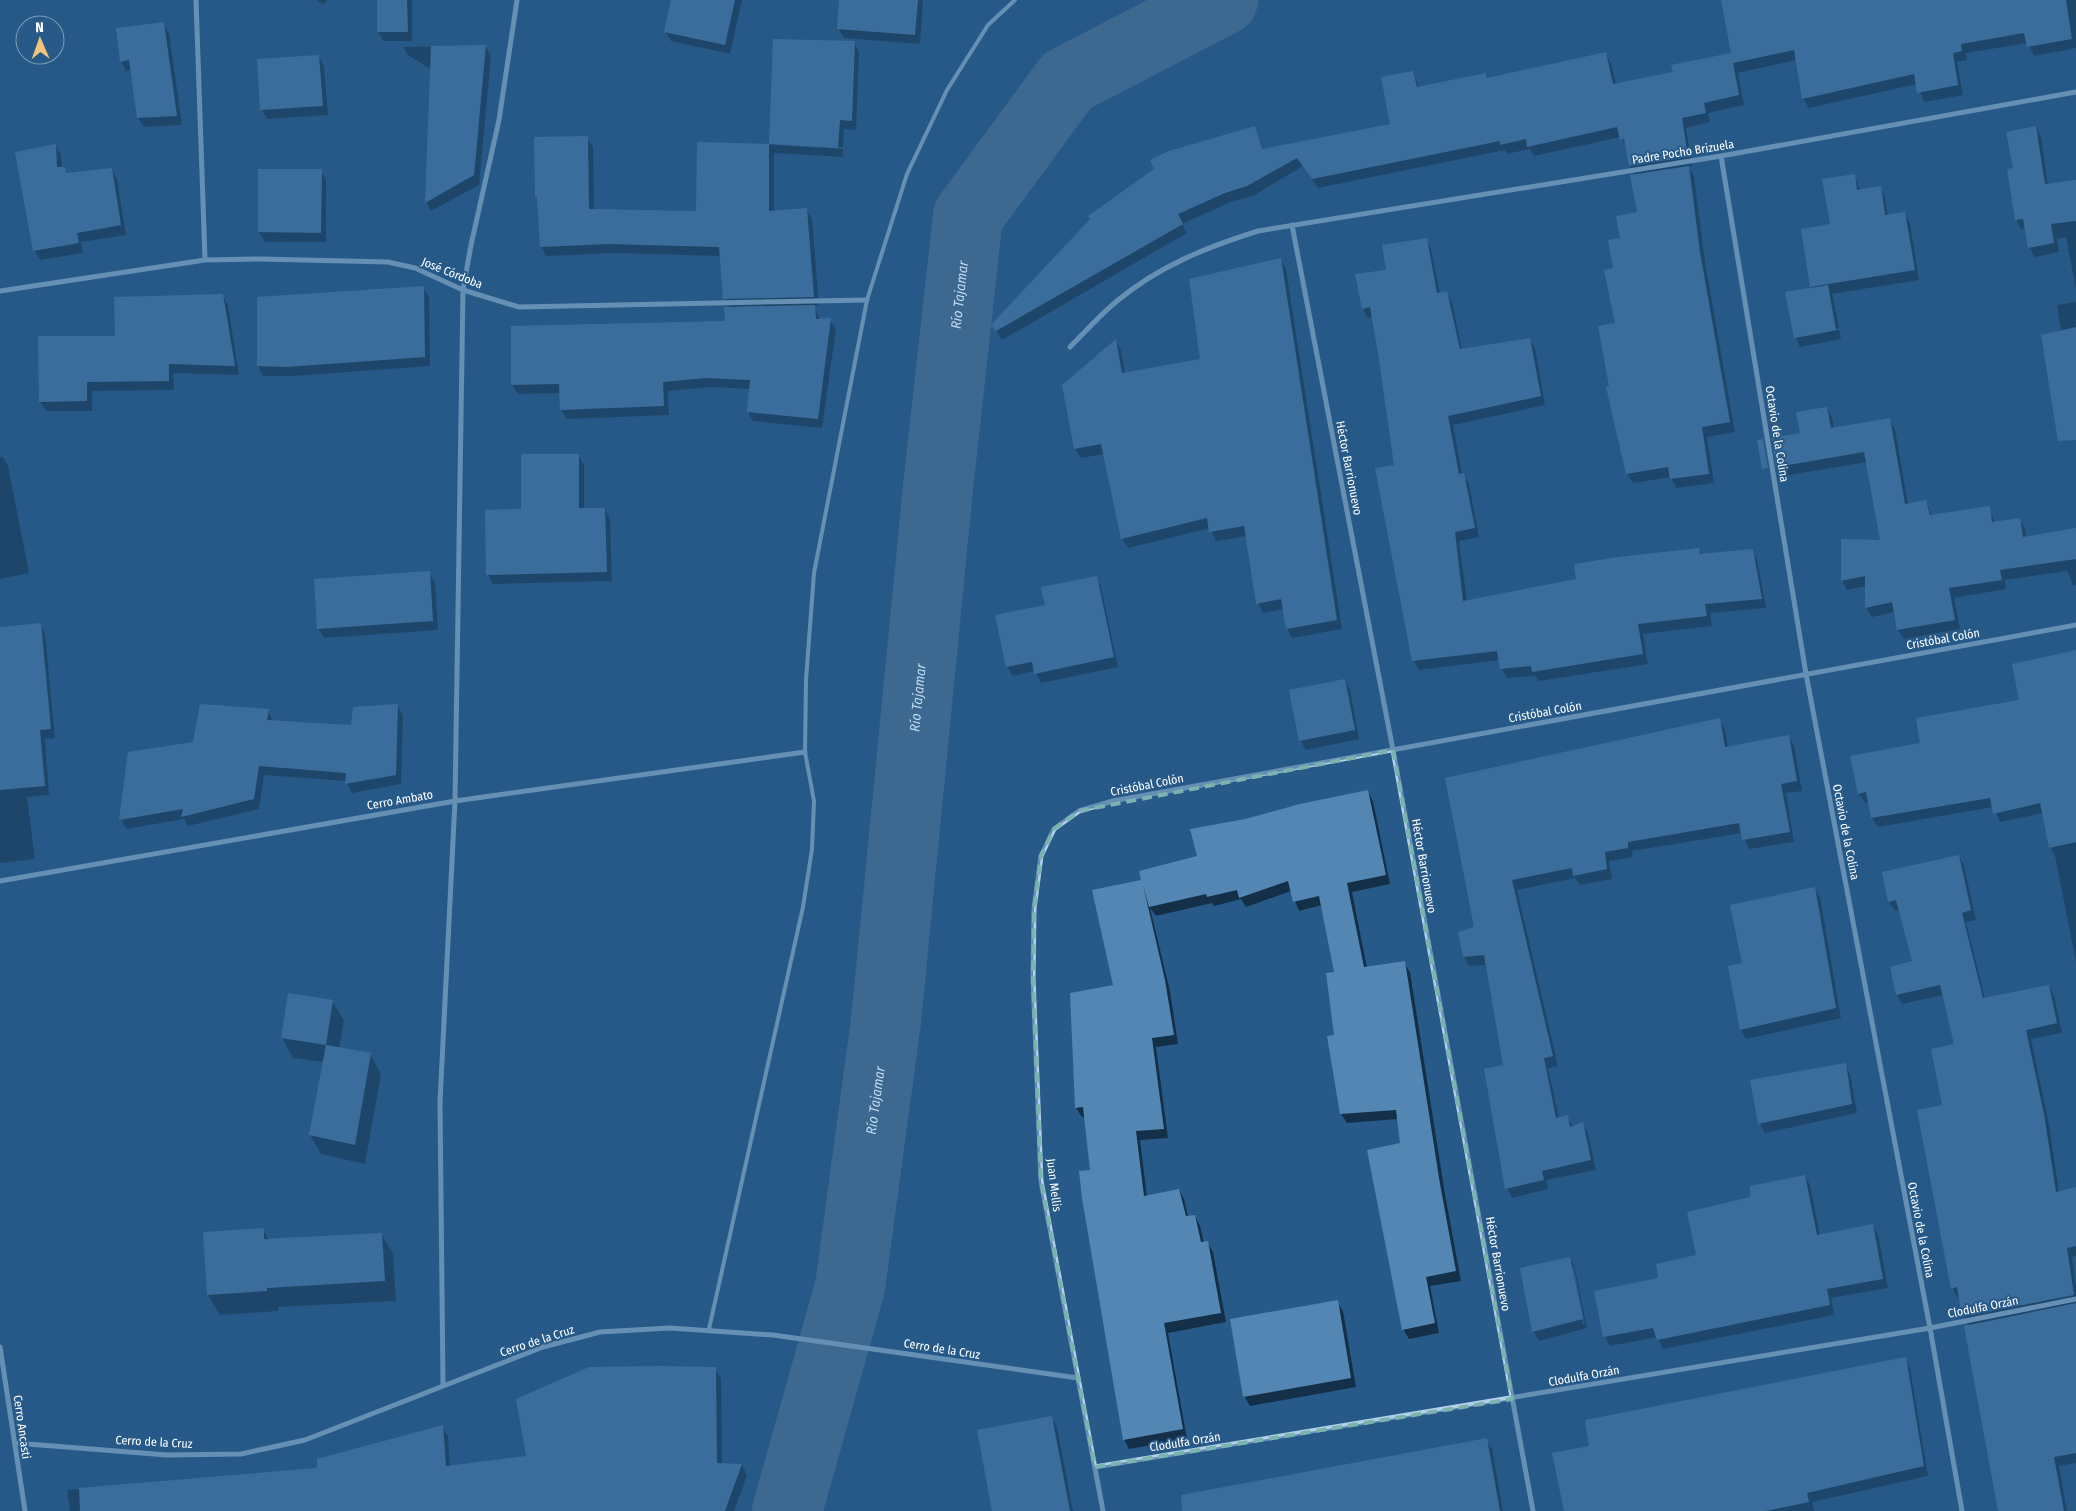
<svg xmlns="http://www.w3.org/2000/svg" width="2076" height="1511" viewBox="0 0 2076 1511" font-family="'Fira Sans Condensed',sans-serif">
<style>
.shadow{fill:#0007;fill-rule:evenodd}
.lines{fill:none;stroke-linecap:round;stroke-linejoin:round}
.river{stroke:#597c9c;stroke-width:70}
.building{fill:#5386b2}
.service{stroke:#b3d0e9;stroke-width:4}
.minor{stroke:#b3d0e9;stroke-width:5}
.marked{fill:none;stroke:#7bb4af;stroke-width:4;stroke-dasharray:10 6;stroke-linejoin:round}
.labels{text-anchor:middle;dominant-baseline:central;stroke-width:4;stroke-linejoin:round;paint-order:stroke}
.street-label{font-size:12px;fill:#fff;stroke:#275a88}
.water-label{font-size:14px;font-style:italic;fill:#bfdaf0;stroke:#275a88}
</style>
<rect width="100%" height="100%" fill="#275a88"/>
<path class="shadow" d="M316 0H327L324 5Z
M378 0H412V41H383L378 31Z
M672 0H742L730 54 671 41 665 31Z
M841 0H923L920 44 844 38 838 28Z
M1722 0H2076V48L2034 56 2028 43 1966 53 1967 60 1957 62 1963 95 1924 102 1917 84 1809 108 1803 99 1796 60 1738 73 1744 105 1708 113 1710 122 1686 128 1692 166 1688 167 1694 176 1705 262 1735 432 1707 437 1714 483 1676 488 1671 477 1633 483 1627 474 1611 387 1616 324 1615 269 1622 239 1639 213 1635 176 1630 166 1627 149 1621 137 1534 156 1530 149 1507 154 1505 150 1318 188 1303 166 1253 196 1231 202 1182 224 1187 233 1002 340 993 326 1254 128 1263 150 1392 125 1413 72 1419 88 1486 74 1488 79 1605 53 1611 63 1616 84 1674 73 1733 54Z
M164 24 169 33 182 125 144 127 138 118 131 70 126 71 121 61Z
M854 42 859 52 856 130 844 129 843 147 774 143V145L843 149V157L774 153V212L806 209 812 219 819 306H814L820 320H830L836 329 822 428 753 421 748 412 750 389 712 387 668 391 669 415 567 419 561 410V393L518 394 512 385 726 322 730 308 725 298 721 256 615 253 546 256 541 247 539 201 536 197V138H587L593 147 594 210 697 212 698 144 771 145Z
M485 46 491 56 479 185 431 211 426 202 432 70 408 55 403 47Z
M319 57 324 66 328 115 267 119 262 110Z
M2036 127 2041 137 2048 185 2076 181V289L2066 237 2057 239 2059 252 2035 257 2029 247 2026 228 2021 229 2016 219 2014 169Z
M56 146 61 155 62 169 67 174 112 169 117 179 126 235 81 242 83 253 40 260 35 251 17 153Z
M260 170H321L326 180V242H265L259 232Z
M1854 175 1860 190 1880 188 1885 197 1888 216 1904 213 1910 223 1919 280 1832 294 1839 328 1796 336V338L1839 330 1841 339 1800 347 1795 337 1831 225Z
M1426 239 1431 249 1440 294 1446 293 1452 302 1462 350 1529 339 1535 348 1545 405 1453 425 1462 474 1469 484 1479 537 1459 541 1467 601 1578 580 1698 550 1702 555 1752 550 1757 559 1766 608 1710 613 1712 626 1643 634 1648 664 1539 681 1535 676 1507 678 1502 669 1500 660 1419 670 1414 661 1396 466 1373 317 1368 318 1363 309 1388 271Z
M1280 259 1286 269 1342 629 1292 638 1287 628 1284 609 1263 613 1258 603 1247 536 1216 541 1210 528 1128 548 1122 539 1104 454 1081 458 1075 449 1063 385 1116 341 1121 350 1125 373 1201 360Z
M423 287 429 297 430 366 292 376H263L258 366V298Z
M222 295 228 305 239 375 173 373 174 390 92 391V411H46L40 402 116 337Z
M2076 302V433L2057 305Z
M1827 408 1832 417 1834 429 1889 420 1895 429 1908 504 1926 501 1932 516 1989 508 1995 523 2019 519 2025 528 2026 538 2076 530V585L2074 586 2067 571 2005 580 2006 589 1954 598 1960 629 1904 639 1898 630 1895 612 1872 617 1866 608V586L1847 590 1842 581V540L1882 541 1867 462 1783 476 1778 466 1801 434Z
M578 455 584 465V510L605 509 610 519 612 581 493 584 488 574 522 511Z
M0 457H3L8 466 29 573 0 579Z
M429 573 435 582 438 630 324 638 318 628Z
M1096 577 1101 587 1118 667 1041 683 1035 671 1013 676 1007 667 1046 606Z
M40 625 45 634 55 738 45 739 49 795 27 797 35 859 0 863V628Z
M2076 654V962L2055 856 2050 847 2043 813 2000 822 1993 807 1878 827 1872 818 1869 802 1865 803 1859 794 1921 744 2021 701Z
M1344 680 1350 689 1359 739 1306 750 1300 740Z
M397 705 403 715 401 784 352 793 346 781 264 775 259 809 188 826 184 819 126 829 121 819 194 743 268 710 273 721 352 726Z
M1719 720 1725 729 1728 747 1789 737 1794 746 1802 791 1786 793 1794 842 1749 849 1742 833 1632 851 1633 857 1609 861 1612 879 1580 885 1575 878 1517 890 1558 1066 1548 1068 1559 1118 1567 1117 1573 1126 1582 1124 1588 1133 1596 1170 1546 1180 1548 1189 1512 1198 1507 1188 1505 1066 1487 965 1469 966 1464 957 1475 928 1447 779Z
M1368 792 1373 801 1390 884 1352 892 1367 968 1404 963 1410 972 1445 1194 1461 1281 1430 1286 1439 1333 1409 1339 1403 1329 1402 1144 1398 1119 1347 1123 1341 1114 1336 1036 1335 973 1322 905 1299 911 1291 891 1246 907 1241 899 1214 906 1212 903 1156 916 1150 908 1170 991 1178 1044 1156 1047 1168 1138 1140 1140 1147 1197 1179 1190 1184 1199 1188 1217 1195 1216 1200 1226 1204 1243 1207 1242 1213 1252 1226 1322 1168 1333 1187 1439 1129 1449 1124 1439 1085 1117H1082L1076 1108 1071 994 1114 986 1143 881 1198 857 1245 821Z
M1959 856 1964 866 1976 920 1966 922 1985 999 2049 986 2054 995 2062 1033 2031 1039 2049 1124 2059 1192 2076 1189V1256L2072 1257 2076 1285V1463L2059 1466 2067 1511H1999L1969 1326 1963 1317 1960 1297 1958 1298 1952 1288 1944 1106 1955 1045 1944 995 1902 1004 1897 995 1913 962 1900 910 1895 911 1889 902 1883 873Z
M1814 888 1820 897 1841 1018 1746 1039 1741 1030 1743 964Z
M289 994 332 1001 344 1020 339 1049 370 1054 381 1074 365 1164 321 1154 310 1135 324 1062 293 1058 282 1038Z
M1845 1065 1850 1074 1857 1113 1765 1133 1760 1124 1752 1081Z
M1805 1176 1810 1185 1820 1236 1872 1225 1878 1234 1888 1288 1831 1298 1834 1315 1663 1349 1657 1337 1610 1346 1605 1337 1660 1279 1698 1256 1751 1198Z
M263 1230 269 1240 382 1235 393 1254 396 1301 278 1307V1311L220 1315 208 1295 204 1234Z
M1570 1258 1575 1268 1587 1328 1539 1341 1533 1331ZM1571 1267H1574L1585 1325H1583Z
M1337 1302 1343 1311 1356 1387 1250 1406 1244 1396Z
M1905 1359 1910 1368 1928 1476 1812 1502 1814 1511H1565L1590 1447Z
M715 1369 721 1378 722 1464 742 1465 747 1475 734 1511H70L67 1490 319 1469 442 1427 448 1436 450 1467 527 1457Z
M1052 1418 1057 1427 1073 1511H993Z
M1486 1440 1492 1449 1503 1511H1197Z"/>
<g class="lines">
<path class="river" id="s1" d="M787 1511 850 1287 886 1021 938 488 968 216 1067 81 1223 0"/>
</g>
<path class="building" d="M377 0H407L408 32H377Z
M671 0H735L725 45 664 32Z
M839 0H918L915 35 837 29Z
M1721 0H2066L2072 39 2027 47 2024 33 1961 44 1962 51 1953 53 1958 85 1917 93 1914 74 1802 99 1794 50 1733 63 1739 95 1704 103 1706 113 1682 118 1688 157 1629 166 1624 139 1620 140 1617 127 1527 147 1526 139 1500 145V141L1312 179 1297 158 1247 186 1225 193 1178 214 1183 224 996 331 991 325 1090 219 1088 216 1154 169 1150 160 1169 151 1255 126 1262 149 1390 124 1381 77 1413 71 1417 87 1486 73 1487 78 1606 52 1613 84 1673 72 1671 65 1731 53Z
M164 22 177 116 137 118 129 60 120 62 116 28Z
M773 39 855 41 852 121 840 120 838 148 769 144Z
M486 45 474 175 425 203 431 46Z
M319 55 323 106 260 110 257 59Z
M2036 126 2045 184 2076 180V221L2051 224 2054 243 2028 248 2023 219 2015 220 2007 169 2013 168 2006 132Z
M588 136 589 209 696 211 697 142 769 144V211L807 208 814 297 723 299 719 247 609 244 540 247 537 197H535L534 137Z
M56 144 57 167H65L66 173 112 168 121 225 77 233 79 243 33 251 15 152Z
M1689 166 1700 252 1730 422 1702 427 1709 474 1670 479 1668 467 1626 474 1606 387 1609 386 1598 326 1615 323 1604 270 1613 268 1608 240 1620 238 1616 216 1637 212 1630 175Z
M258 169H322L321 233 258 232Z
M1855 174 1857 190 1881 186 1885 215 1905 212 1915 270 1810 287 1801 229 1830 224 1822 179Z
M1427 238 1437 293 1447 291 1460 349 1530 338 1541 396 1448 416 1459 474 1464 473 1475 528 1455 532 1463 601 1576 579 1574 564 1618 557 1699 548 1700 554 1753 549 1762 599 1705 604 1707 616 1638 624 1643 654 1532 672 1531 666 1500 669 1497 651 1412 661 1375 468 1394 465 1378 353 1370 307 1362 309 1355 274 1386 270 1382 245Z
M1281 258 1337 620 1286 629 1281 599 1256 604 1244 526 1209 532 1207 518 1121 539 1101 444 1074 449 1062 385 1116 339 1122 373 1200 359 1189 279Z
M1828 285 1836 330 1794 338 1785 292Z
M424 286 425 357 286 367 257 366V297Z
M223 294 235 366 169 364V381L87 382V401L39 402 38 336H115L114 297Z
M815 305 816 319 831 318 818 419 747 412 750 380 706 378 663 382 664 406 560 410 559 384 511 385V326L725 321 724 307Z
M2076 327V440L2058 441 2041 335Z
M1827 407 1831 428 1890 418 1905 504 1926 500 1930 515 1990 506 1992 522 2020 518 2023 537 2076 528V559L2000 570 2002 580 1949 588 1955 620 1897 630 1892 602 1865 608V576L1841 581V539L1880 540 1864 452 1776 467 1772 438 1800 433 1796 412Z
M1763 439 1768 468 1762 469 1757 440Z
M521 454H579V508H605L607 572 486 575 485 510 521 509Z
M430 571 433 621 317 629 314 579Z
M1097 576 1114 657 1034 674 1032 662 1006 667 995 615 1045 605 1041 587Z
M41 623 51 729 40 730 45 786 0 790V627Z
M2076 650V842L2049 848 2040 803 1993 814 1990 798 1871 818 1866 792 1858 794 1850 756 1920 743 1916 718 2019 700 2012 664Z
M1345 679 1355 730 1299 741 1289 690Z
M200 704 269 709 267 720 351 725 353 707 398 704 396 775 345 784 346 773 259 766 254 799 181 817 183 809 119 820 128 752 193 742Z
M1720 718 1725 747 1789 735 1797 781 1781 784 1790 832 1742 840 1739 823 1628 842V848L1605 852 1607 869 1573 876 1572 868 1512 880 1553 1056 1544 1058 1556 1118 1568 1115 1570 1127 1583 1122 1591 1160 1542 1171 1544 1180 1505 1189 1484 1069 1503 1065 1484 955 1463 957 1458 932 1474 927 1445 778Z
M1368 790 1386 875 1347 883 1364 967 1405 961 1440 1184 1456 1271 1426 1277 1435 1323 1402 1330 1367 1150 1400 1143 1396 1110 1340 1114 1327 1036 1334 1035 1326 973 1334 972 1319 896 1293 902 1288 881 1239 898 1237 890 1207 897 1206 894 1149 907 1143 885 1165 980 1174 1035 1152 1038 1164 1129 1136 1131 1144 1196 1179 1189 1186 1216 1195 1215 1201 1242 1208 1241 1221 1313 1164 1323 1183 1429 1123 1440 1082 1198 1079 1171 1090 1170 1083 1107 1075 1108 1070 993 1113 985 1092 890 1141 880 1139 871 1197 856 1190 829 1245 819 1300 804Z
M1959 855 1971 910 1962 913 1983 998 2049 985 2057 1023 2026 1030 2044 1114 2056 1192 2076 1187V1246L2067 1248 2074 1295 1962 1317 1957 1287 1951 1289 1917 1110 1942 1105 1931 1049 1954 1044 1940 985 1896 995 1890 967 1912 961 1896 900 1888 902 1882 872Z
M1815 887 1836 1008 1740 1030 1728 966 1742 963 1730 905Z
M288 993 333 1000 326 1045 281 1038Z
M326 1045 371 1053 355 1145 309 1135Z
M1846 1063 1852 1104 1758 1124 1750 1080Z
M1805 1175 1817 1235 1873 1224 1883 1279 1827 1289 1830 1305 1657 1340 1653 1328 1603 1337 1594 1291 1658 1278 1656 1264 1696 1255 1687 1212 1750 1197V1186Z
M264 1228V1239L382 1233 385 1281 267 1288V1291L207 1295 203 1232Z
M1570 1257 1583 1319 1532 1332 1520 1268Z
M1338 1300 1351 1378 1243 1397 1230 1319Z
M2076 1303V1453L2054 1457 2064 1511H1998L1964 1326Z
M1906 1357 1924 1466 1807 1493 1809 1502 1766 1511H1564L1552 1453 1589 1446 1585 1420Z
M658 1366 716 1367 717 1463 742 1464 725 1511H80L79 1488 317 1468V1459L443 1425 446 1466 526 1456 516 1399 589 1367Z
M1052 1416 1070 1511H992L977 1430Z
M1487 1438 1500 1511H1182L1181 1495Z"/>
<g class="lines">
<path class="service" d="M709 1329 803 907 812 849 814 801 805 752 806 680 814 573 867 300 907 174 947 90 988 25 1015 0"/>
<path class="minor" d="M196 0 205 260
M1721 156 1806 674 1930 1328 1962 1511
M1292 225 1393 750 1533 1511
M0 291 205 260 260 259 388 262 415 268 463 290 519 307 867 300
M1070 347C1086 331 1101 314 1117 301 1159 266 1207 247 1258 231L1721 156 2076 92
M0 881 455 801 805 752
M0 1347 25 1511
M443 1385 440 1102 455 801 463 290 471 245 499 120 517 0
M15 1443 167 1455 241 1454 305 1440 543 1347 600 1332 670 1328 773 1335 1078 1378
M1095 1467 1930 1328 2076 1299
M1103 1511 1041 1181 1033 978 1034 909 1041 856 1054 829 1079 811 1113 801 2076 625"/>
</g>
<path d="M0 0H2076V1511H0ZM1393 750 1512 1399 1095 1467 1041 1181 1033 978 1034 909 1041 856 1054 829 1079 811Z" fill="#275a88" fill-opacity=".55" fill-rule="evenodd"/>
<path class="marked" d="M1393 750 1512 1399 1095 1467 1041 1181 1033 978 1034 909 1041 856 1054 829 1079 811Z"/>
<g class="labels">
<g class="street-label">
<text transform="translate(1683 152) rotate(-9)">Padre Pocho Brizuela</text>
<text transform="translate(452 273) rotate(22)">José Córdoba</text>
<text transform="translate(1777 434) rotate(81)">Octavio de la Colina</text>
<text transform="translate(1349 468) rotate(79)">Héctor Barrionuevo</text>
<text transform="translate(1943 639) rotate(-10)">Cristóbal Colón</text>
<text transform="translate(1545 712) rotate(-10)">Cristóbal Colón</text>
<text transform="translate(1147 785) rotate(-11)">Cristóbal Colón</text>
<text transform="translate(400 800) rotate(-10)">Cerro Ambato</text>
<text transform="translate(1846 832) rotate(79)">Octavio de la Colina</text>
<text transform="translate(1424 866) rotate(80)">Héctor Barrionuevo</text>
<text transform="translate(1054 1185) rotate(83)">Juan Mellis</text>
<text transform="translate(1921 1230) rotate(79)">Octavio de la Colina</text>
<text transform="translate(1498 1264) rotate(80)">Héctor Barrionuevo</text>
<text transform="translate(1983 1307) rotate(-11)">Clodulfa Orzán</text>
<text transform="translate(537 1341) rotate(-18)">Cerro de la Cruz</text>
<text transform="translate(942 1349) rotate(9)">Cerro de la Cruz</text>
<text transform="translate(1584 1376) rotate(-10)">Clodulfa Orzán</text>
<text transform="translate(22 1427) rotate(82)">Cerro Ancasti</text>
<text transform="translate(154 1442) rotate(3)">Cerro de la Cruz</text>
<text transform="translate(1185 1442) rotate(-9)">Clodulfa Orzán</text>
</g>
<g class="water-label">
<text stroke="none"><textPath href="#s1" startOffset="1231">Río Tajamar</textPath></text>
<text stroke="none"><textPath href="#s1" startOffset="826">Río Tajamar</textPath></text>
<text stroke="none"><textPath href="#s1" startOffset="421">Río Tajamar</textPath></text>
</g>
</g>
<g transform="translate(40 40) rotate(358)"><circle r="24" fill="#275a88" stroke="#7d9cb8"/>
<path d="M0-4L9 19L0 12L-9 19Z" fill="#f1c479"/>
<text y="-8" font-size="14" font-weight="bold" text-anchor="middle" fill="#ffffff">N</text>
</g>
</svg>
